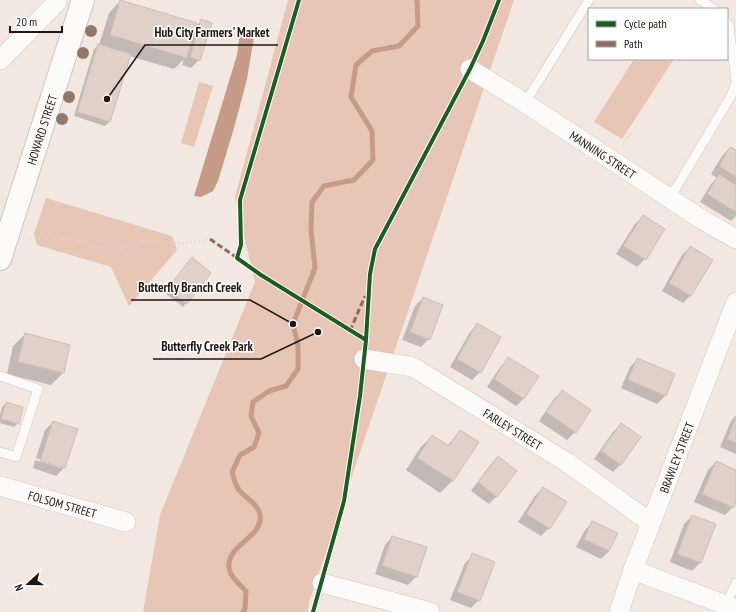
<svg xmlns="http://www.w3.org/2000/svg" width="736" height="612" viewBox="0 0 736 612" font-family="'PT Sans Narrow',sans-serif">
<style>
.green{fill:#e7c6b6}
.water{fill:#c69b87}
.shadow{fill:#0003}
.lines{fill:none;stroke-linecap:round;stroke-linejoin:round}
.stream{stroke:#c69b87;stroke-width:5}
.building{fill:#e1d0c8;stroke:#c9bfba}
.service-casing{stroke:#cec5c0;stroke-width:10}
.minor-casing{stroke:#cec5c0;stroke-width:20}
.tertiary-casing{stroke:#cec5c0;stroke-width:24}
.path{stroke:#dbd7d5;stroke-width:2.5;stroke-dasharray:1 3;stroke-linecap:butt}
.service{stroke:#fdfbfa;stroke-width:9}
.minor{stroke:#fdfbfa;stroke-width:19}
.tertiary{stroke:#fdfbfa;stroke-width:22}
.quiet{stroke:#8d6e63;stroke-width:3;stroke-dasharray:6 3;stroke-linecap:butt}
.cycleway-casing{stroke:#fff;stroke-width:6}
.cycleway{stroke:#1b5e20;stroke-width:4}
.tree{fill:#92786a}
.labels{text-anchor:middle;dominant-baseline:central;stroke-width:3;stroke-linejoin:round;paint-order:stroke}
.street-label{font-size:12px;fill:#1f1713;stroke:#fff}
.leader{fill:none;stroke:#1f1713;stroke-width:1.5}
.callout-dot{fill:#1f1713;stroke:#fff;stroke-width:1.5}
.callout-label{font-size:13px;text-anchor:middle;font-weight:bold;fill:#1f1713;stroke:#fff;stroke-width:3;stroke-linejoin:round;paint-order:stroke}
</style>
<rect width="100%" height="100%" fill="#f3e7e1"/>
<path class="green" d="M288 0H514L309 602 308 612H143L160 515 255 282 235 197Z
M634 59H674L622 139 594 122Z
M199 82 213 86 194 147 181 143Z
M46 198 172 236 177 250 129 306 111 267 37 245 34 234Z"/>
<path class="water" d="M240 32 254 37 247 79 234 128 218 181 213 191 201 197 194 196 237 55Z"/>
<path class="shadow" d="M120 1 195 27 202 20 199 60 191 68 182 65 184 59 174 69 129 56 109 122 105 126 74 116 94 49 99 45 109 13Z
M730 148 736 152V216L731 221 700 202 711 184 717 178 711 174 722 156Z
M643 216 645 259 637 267 616 254 635 224Z
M690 248 691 295 683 303 662 291 682 255Z
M188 262 186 303 183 307 165 293Z
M423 298 429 339 421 347 402 340 415 306Z
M478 324 480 372 472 380 450 367 470 332Z
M25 334 69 345 63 373 51 385 7 374 13 346Z
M509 358 524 398 516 406 487 387 501 366Z
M638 359 674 374 665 396 657 404 621 388 630 367Z
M562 391 575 432 567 440 539 421 554 399Z
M6 403 18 423 14 427 0 423V415L2 407Z
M736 415V454L720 447 731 421Z
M53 422 76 430 64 468 56 476 33 468 35 460 61 468V466L36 458 45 430Z
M621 424V464L613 472 594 459 613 432Z
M460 431 477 442 452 481 440 493 406 470 420 448 432 436 447 446Z
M498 458 497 496 489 504 471 491 490 465Z
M716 462 736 471V499L733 507 725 515 694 502 708 470Z
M543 488 549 528 541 536 518 522 535 496Z
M692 516 715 524 700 563 692 571 670 562 684 524Z
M593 522 609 551 601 559 576 547 585 530Z
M392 537 426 548 416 577 408 585 375 574 385 545Z
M473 555 479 600 471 608 450 600 465 563Z"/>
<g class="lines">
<path class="stream" d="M243 612 245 609 246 591C241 586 232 578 230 572 222 548 256 541 260 521 263 506 246 499 239 490 235 485 234 478 232 472L240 455 254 447 259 433 251 416 253 402 269 391 286 386 298 369V345L293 324 315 268 311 230 312 202 324 186 354 180 373 160 372 131 351 97 356 65 372 51 399 46 418 26 417 0"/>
</g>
<path class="building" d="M120 0 197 23 187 58 110 35Z
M201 19 212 23 200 61 190 57Z
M98 44 131 54 110 122 77 112Z
M730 147 736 150V177L719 166Z
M719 174 736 185V212L707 194Z
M643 215 665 229 646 260 623 246Z
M690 246 713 260 691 296 669 283Z
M192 257 211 273 187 304 167 289Z
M423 297 443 305 430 340 410 332Z
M477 323 501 337 481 373 457 359Z
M25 333 70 345 64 373 18 362Z
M508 357 539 376 524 399 494 379Z
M637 358 675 374 666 396 628 380Z
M562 390 591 410 576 433 546 412Z
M6 402 23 407 19 424 1 419Z
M736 417V443L727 439Z
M53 421 78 429 65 468 40 461Z
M621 423 641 437 621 465 601 451Z
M460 430 479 442 453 481 417 458 432 435 449 446Z
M498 456 517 471 497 497 478 482Z
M716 461 736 470V502L734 508 702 494Z
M543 487 567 502 550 529 526 514Z
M692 515 716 524 701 563 677 554Z
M592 521 618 533 609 551 584 539Z
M392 536 427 547 417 577 382 566Z
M472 553 495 562 480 601 457 592Z"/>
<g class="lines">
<defs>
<path id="service" d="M700 0 714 9
M525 103 589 0
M670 198 731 96 736 82 729 26 727 23
M0 376 38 389 16 457 0 452
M726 605 736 583"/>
<g id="minor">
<path d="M0 60 57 2"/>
<path id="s1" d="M470 69 525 103 701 219 736 239"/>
<path id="s2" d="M364 359 413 367 568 463 651 523"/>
<path id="s3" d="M0 486 126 522"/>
<path d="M633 570 736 609"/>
<path d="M322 583 430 612"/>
<path id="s4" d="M619 612 633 570 736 302"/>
</g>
<g id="tertiary">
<path id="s5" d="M0 259 83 0"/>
</g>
</defs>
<use href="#service" class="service-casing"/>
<use href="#minor" class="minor-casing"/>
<use href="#tertiary" class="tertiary-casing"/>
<path class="path" d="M623 144 632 131
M27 240 50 238 76 240 105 250 116 252 130 245 142 242 185 243 210 239"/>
<use href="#service" class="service"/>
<use href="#minor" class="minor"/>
<use href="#tertiary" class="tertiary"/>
<path class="quiet" d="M210 239 240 260
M350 331 365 296"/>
<defs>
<path id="cycleway" d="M299 0 240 200 241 245 237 258 261 275 366 340
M313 612 344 501 360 396 366 340 370 274 375 249 470 69 483 41 499 0"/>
</defs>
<use href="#cycleway" class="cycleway-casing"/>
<use href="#cycleway" class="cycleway"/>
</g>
<g class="tree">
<circle cx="91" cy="31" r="6"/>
<circle cx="83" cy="53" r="6"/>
<circle cx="69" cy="97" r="6"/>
<circle cx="62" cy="119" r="6"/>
</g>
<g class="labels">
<g class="street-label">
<text stroke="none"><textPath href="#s5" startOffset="136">HOWARD STREET</textPath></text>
<text stroke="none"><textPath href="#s1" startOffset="158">MANNING STREET</textPath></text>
<text stroke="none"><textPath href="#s2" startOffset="167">FARLEY STREET</textPath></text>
<text stroke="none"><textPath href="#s4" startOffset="165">BRAWLEY STREET</textPath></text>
<text stroke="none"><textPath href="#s3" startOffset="65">FOLSOM STREET</textPath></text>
</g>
</g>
<path class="leader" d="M107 99L145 45H278M293 324L250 300H131M318 332L261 359H153"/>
<g class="callout-dot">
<circle cx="107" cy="99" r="4"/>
<circle cx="293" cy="324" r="4"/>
<circle cx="318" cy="332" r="4"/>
</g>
<g class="callout-label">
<text x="212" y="37">Hub City Farmers' Market</text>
<text x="190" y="292">Butterfly Branch Creek</text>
<text x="207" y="351">Butterfly Creek Park</text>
</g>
<rect x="588" y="8" width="140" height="52" fill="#ffffff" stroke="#a5a2a1"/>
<rect x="596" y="21" width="20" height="6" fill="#1b5e20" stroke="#a5a2a1"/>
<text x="624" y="28" font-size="12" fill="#1f1713">Cycle path</text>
<rect x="596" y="41" width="20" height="6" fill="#8d6e63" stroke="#a5a2a1"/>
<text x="624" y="48" font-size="12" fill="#1f1713">Path</text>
<g transform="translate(28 584) rotate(249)" stroke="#ffffff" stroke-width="3" paint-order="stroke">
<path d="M0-3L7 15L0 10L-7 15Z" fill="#1f1713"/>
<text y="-6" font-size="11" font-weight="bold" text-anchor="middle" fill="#1f1713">N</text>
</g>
<path d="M10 26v6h52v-6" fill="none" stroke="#1f1713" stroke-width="2"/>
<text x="16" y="26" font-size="12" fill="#1f1713" stroke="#ffffff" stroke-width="3" paint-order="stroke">20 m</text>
</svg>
